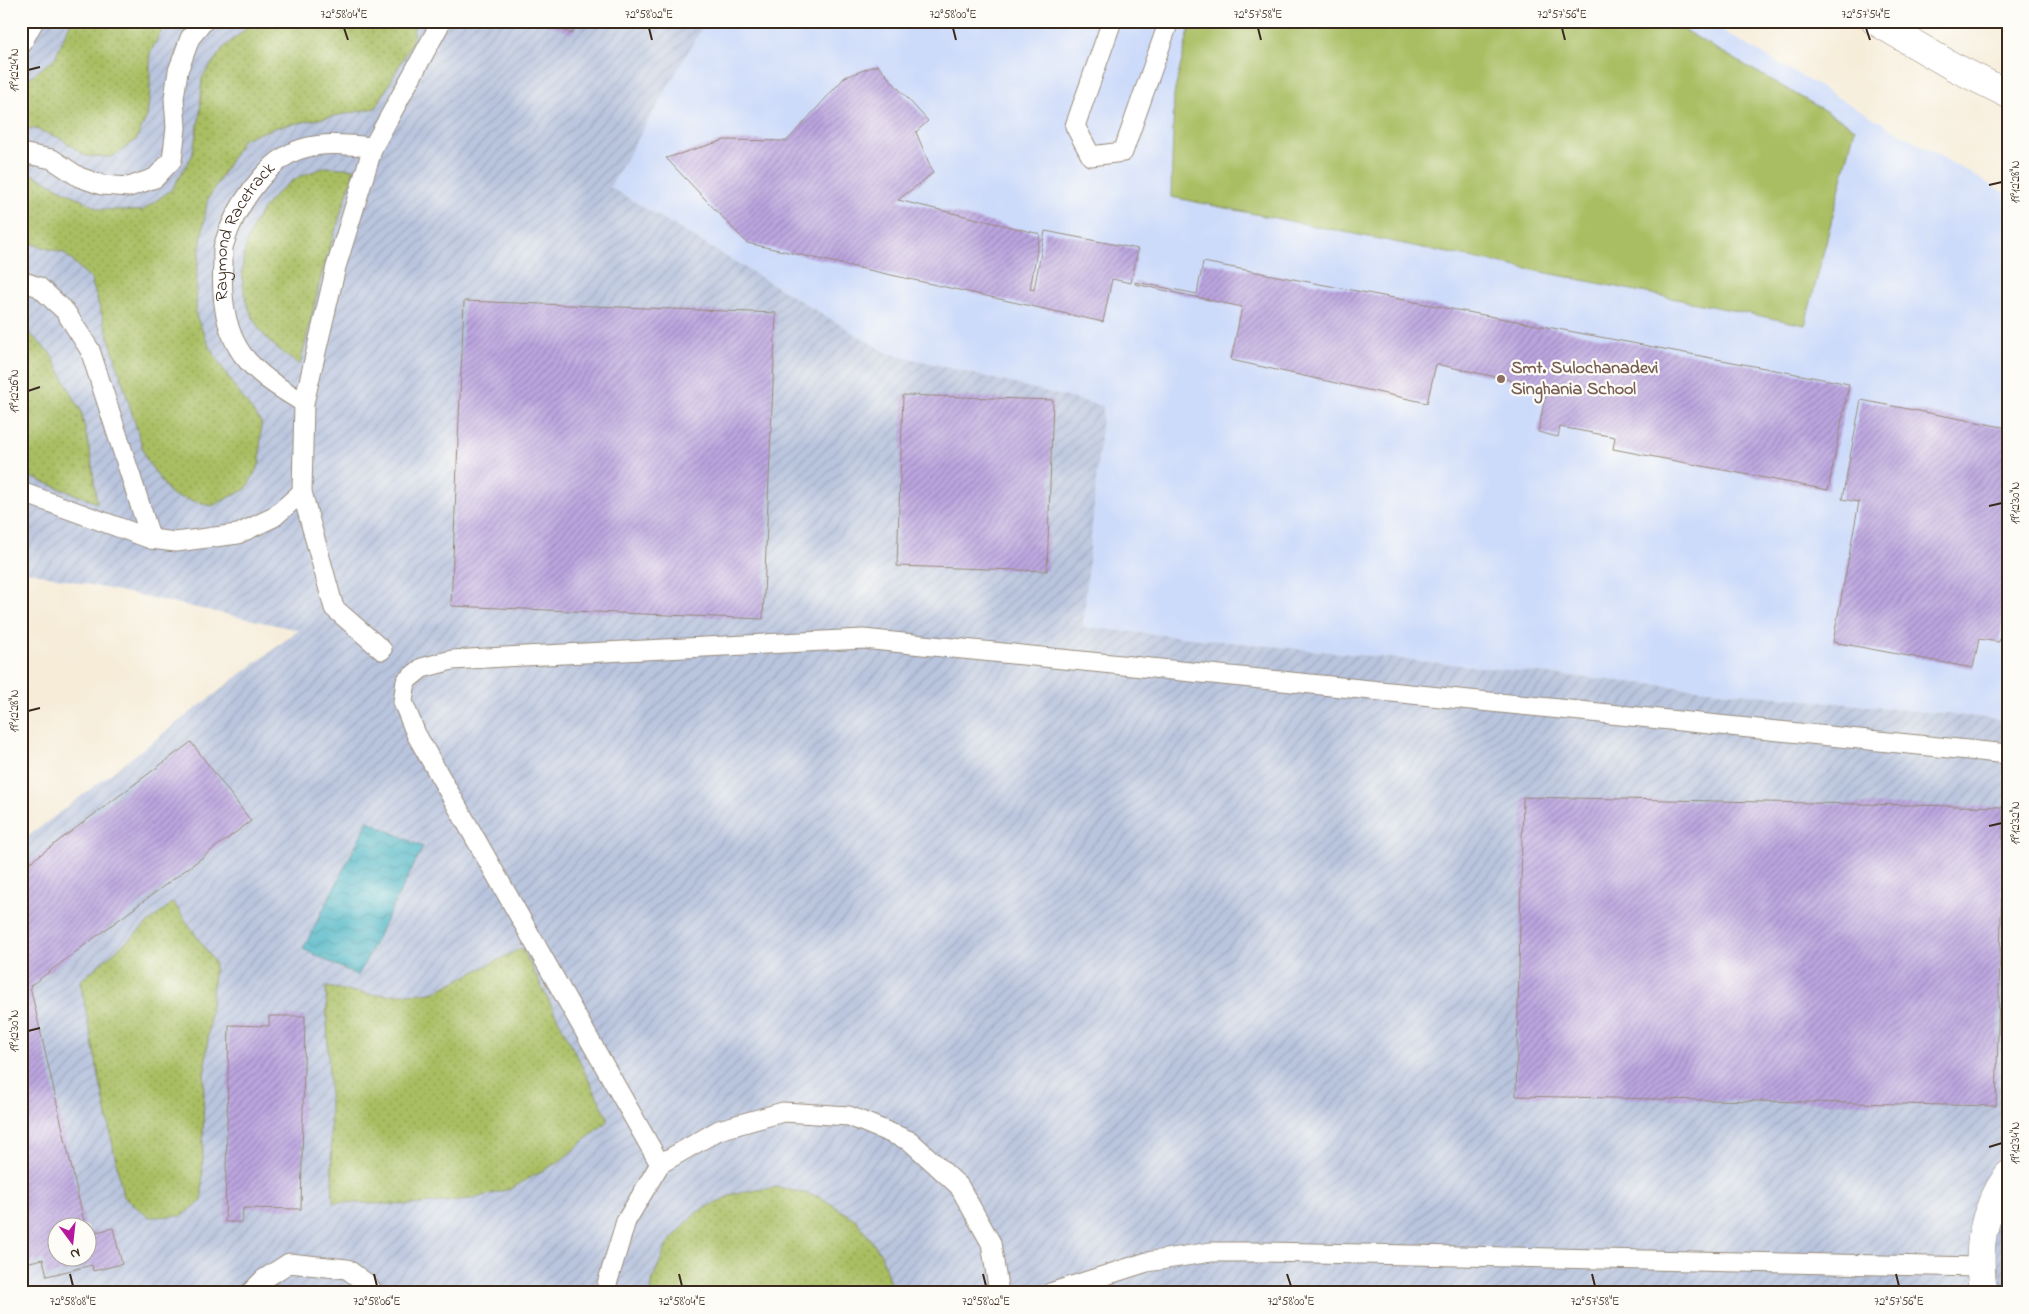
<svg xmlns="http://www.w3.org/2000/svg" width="2029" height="1314" viewBox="0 0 2029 1314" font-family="'Indie Flower',sans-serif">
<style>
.built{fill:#cddbfa}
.industrial{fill:url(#industrial-furrows);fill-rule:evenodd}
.grass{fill:url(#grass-dots);stroke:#727440}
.garden{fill:#a9be62;stroke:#727440}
.water{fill:url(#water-waves);stroke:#426f71}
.building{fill:url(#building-hatch)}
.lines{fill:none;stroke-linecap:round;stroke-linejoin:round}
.lane-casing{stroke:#988b7b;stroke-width:21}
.secondary-casing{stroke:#988b7b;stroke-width:29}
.lane{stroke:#fff;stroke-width:19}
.secondary{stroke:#fff;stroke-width:28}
.ticks{fill:none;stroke:#3b2a1e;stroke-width:2}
.education-dot{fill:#8d6e63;stroke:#fdfcf7;stroke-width:2}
.labels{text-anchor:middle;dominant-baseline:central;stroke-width:4.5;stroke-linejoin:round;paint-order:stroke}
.street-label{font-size:18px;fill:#3b2a1e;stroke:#fdfcf7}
.education-label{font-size:18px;font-weight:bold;fill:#785e54;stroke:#fdfcf7;text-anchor:start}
.neatline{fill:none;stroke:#3b2a1e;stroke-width:2}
.ticks-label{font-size:12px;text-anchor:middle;fill:#3b2a1e}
</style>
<defs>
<pattern id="industrial-furrows" width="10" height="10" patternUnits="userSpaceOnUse" patternTransform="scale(1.25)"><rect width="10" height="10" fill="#b9c5de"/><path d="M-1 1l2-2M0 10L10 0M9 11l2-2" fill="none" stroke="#a0a9be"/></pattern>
<pattern id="grass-dots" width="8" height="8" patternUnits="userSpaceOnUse" patternTransform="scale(1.25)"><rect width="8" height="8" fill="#a9be62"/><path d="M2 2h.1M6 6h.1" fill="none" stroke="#8b9b50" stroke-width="1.8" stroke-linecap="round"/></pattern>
<pattern id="water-waves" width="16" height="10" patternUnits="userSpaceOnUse" patternTransform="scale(1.25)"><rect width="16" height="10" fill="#48b4c4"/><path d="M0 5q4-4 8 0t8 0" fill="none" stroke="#3d939f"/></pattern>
<pattern id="building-hatch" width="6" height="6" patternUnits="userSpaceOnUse" patternTransform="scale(1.25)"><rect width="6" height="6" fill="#bca6e0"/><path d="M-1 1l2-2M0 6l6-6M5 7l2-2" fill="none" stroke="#9a87b5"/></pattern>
</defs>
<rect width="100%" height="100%" fill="#fdfcf7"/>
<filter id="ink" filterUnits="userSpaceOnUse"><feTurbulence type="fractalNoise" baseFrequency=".02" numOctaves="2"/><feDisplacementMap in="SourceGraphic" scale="10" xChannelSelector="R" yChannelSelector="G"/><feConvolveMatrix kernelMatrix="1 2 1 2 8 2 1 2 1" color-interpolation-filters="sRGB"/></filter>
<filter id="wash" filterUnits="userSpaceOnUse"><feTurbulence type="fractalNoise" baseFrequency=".0096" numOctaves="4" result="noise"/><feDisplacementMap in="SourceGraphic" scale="20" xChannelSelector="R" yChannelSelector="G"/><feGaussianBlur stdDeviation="1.12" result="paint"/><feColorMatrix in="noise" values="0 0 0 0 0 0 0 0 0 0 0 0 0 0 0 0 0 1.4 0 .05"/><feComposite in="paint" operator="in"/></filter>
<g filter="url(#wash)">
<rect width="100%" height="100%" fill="#f6ecd8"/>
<path class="built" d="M706 21H1705L2008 195V720L1083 627 1103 406 886 352 610 187Z"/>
<path class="industrial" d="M21 21H706L610 187 886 352 1103 406 1083 627 2008 720V1293H21V842L299 630 21 570ZM58 1226H88V1256H58Z"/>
<path class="grass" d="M71 21H167L150 53V91L147 116 136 140 112 157 86 156 60 138 32 128 21 130V81L29 78 55 58Z
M255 21H415L412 42 376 108 277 127 243 139 207 201 197 269 196 316 210 348 236 389 261 422 260 463 246 489 212 506 171 495 146 459 91 279 64 253 21 241V174L34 175 99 209 142 211 172 189 192 156 200 114 202 78 223 48Z
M326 167 355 169 323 269 300 365C282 353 264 340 254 320 228 270 248 209 294 180 303 174 316 171 326 167Z
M21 325 50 353 81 411 91 457 97 503 21 473Z
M173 902 215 963 204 1079 202 1201 181 1216 149 1217 123 1196 80 981Z
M522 948 609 1120 560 1161 510 1189 471 1199 410 1205 333 1202 326 987 374 995 432 993Z
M778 1187 820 1197 856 1220 881 1254 893 1293H651L653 1278 668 1243 697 1212 735 1193Z"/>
<path class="garden" d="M1191 21H1668L1855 128 1805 325 1171 197 1174 94Z"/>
<path class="water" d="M368 821 423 847 358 976 303 949Z"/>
<g id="blocks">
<path class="building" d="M540 21H578L572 34Z
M877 65 928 121 916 132 933 173 898 200 1040 234 1030 289 1034 290 1045 231 1138 249 1131 283 1112 279 1103 322 747 243 666 158 725 140 787 141 845 77Z
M1203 262 1849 384 1828 490 1613 449 1615 437 1560 427 1558 437 1538 432 1547 388 1436 364 1427 403 1231 360 1242 307 1135 284V282L1197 294Z
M464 301 776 313 763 619 451 606Z
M903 395 1053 400 1047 571 897 566Z
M1861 400 2008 428V599L1999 642 1979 639 1973 668 1833 642 1859 502 1842 499Z
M191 742 251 821 30 986 85 1226H58V1256H88V1234L113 1228 122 1264 93 1271 92 1265 47 1276 43 1259 21 1264V869Z
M1523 797 2004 807 1996 1106 1516 1096Z
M269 1016H305L301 1209 243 1208 242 1222H225L229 1025 269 1026Z"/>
</g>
</g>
<g filter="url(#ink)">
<use href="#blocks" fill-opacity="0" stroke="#988b7b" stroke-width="1"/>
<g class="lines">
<defs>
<g id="lane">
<path d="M1112 21 1075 126 1091 156 1123 152 1169 21"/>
<path d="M21 45 34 21"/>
<path d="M21 153 52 159 79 177 102 185 129 187 155 178 172 160 176 128 174 98 178 71 190 38 204 21"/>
<path d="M21 281 39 287 65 311 90 350 151 539"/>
<path id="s1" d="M304 403C281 389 259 376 242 354 224 328 221 293 223 263 223 257 222 249 224 244 234 210 266 160 301 149 325 142 349 145 373 147"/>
<path d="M21 492 151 539 176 542 238 534 274 517 302 492"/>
<path d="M382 650 334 608 302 492 304 403 336 267 373 147 439 26 440 21"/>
<path d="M660 1164 416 734 403 702 406 681 422 668 452 660 504 657 863 639 2008 754"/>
<path d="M250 1293 264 1279 289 1263 347 1269 366 1283 374 1293"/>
<path d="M607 1293V1284L626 1221 660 1164 719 1130 783 1112 849 1116 910 1141 959 1186 991 1243 999 1293"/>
<path d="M1050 1293 1147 1262 1211 1252H1266L1979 1267"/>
</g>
<path id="secondary" d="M1875 21 1952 66 2008 94
M1983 1293C1977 1247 1981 1214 2008 1175"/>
</defs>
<use href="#lane" class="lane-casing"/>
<use href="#secondary" class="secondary-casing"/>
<use href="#lane" class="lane"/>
<use href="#secondary" class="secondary"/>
</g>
</g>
<path class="ticks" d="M344 28 348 40M649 28 652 40M953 28 956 40M1258 28 1261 40M1562 28 1565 40M1866 28 1870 40M28 70 40 67M1989 185 2002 182M28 391 40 387M1989 506 2002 503M28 711 40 708M1989 826 2002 823M28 1031 40 1028M1989 1147 2002 1143M70 1274 73 1286M374 1274 377 1286M679 1274 682 1286M983 1274 986 1286M1287 1274 1291 1286M1592 1274 1595 1286M1896 1274 1899 1286"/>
<circle class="education-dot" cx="1501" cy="379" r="5"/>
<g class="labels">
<g class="street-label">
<text stroke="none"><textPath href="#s1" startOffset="211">Raymond Racetrack</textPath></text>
</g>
<g class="education-label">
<text x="1511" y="369">Smt. Sulochanadevi<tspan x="1511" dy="21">Singhania School</tspan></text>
</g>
</g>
<rect width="2029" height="1314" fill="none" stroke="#fdfcf7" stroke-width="55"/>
<g transform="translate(72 1242) rotate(165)"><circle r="24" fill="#fdfcf7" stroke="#afa8a0"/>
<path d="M0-4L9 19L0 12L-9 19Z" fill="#b5179e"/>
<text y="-8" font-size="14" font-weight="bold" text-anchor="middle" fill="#3b2a1e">N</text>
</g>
<rect x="28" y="28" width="1974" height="1258" class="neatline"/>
<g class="ticks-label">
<text x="344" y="18">72°58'04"E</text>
<text x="649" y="18">72°58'02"E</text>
<text x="953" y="18">72°58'00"E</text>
<text x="1258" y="18">72°57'58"E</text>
<text x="1562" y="18">72°57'56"E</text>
<text x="1866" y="18">72°57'54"E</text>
<text transform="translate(14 70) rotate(-90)" y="4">19°12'24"N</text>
<text transform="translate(2015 182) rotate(-90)" y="4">19°12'28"N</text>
<text transform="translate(14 391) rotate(-90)" y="4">19°12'26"N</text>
<text transform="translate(2015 503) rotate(-90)" y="4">19°12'30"N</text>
<text transform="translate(14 711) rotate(-90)" y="4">19°12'28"N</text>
<text transform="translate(2015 823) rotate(-90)" y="4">19°12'32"N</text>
<text transform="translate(14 1031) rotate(-90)" y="4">19°12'30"N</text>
<text transform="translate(2015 1143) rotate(-90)" y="4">19°12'34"N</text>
<text x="73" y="1305">72°58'08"E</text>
<text x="377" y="1305">72°58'06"E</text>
<text x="682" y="1305">72°58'04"E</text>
<text x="986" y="1305">72°58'02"E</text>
<text x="1291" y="1305">72°58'00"E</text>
<text x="1595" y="1305">72°57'58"E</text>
<text x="1899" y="1305">72°57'56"E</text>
</g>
</svg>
